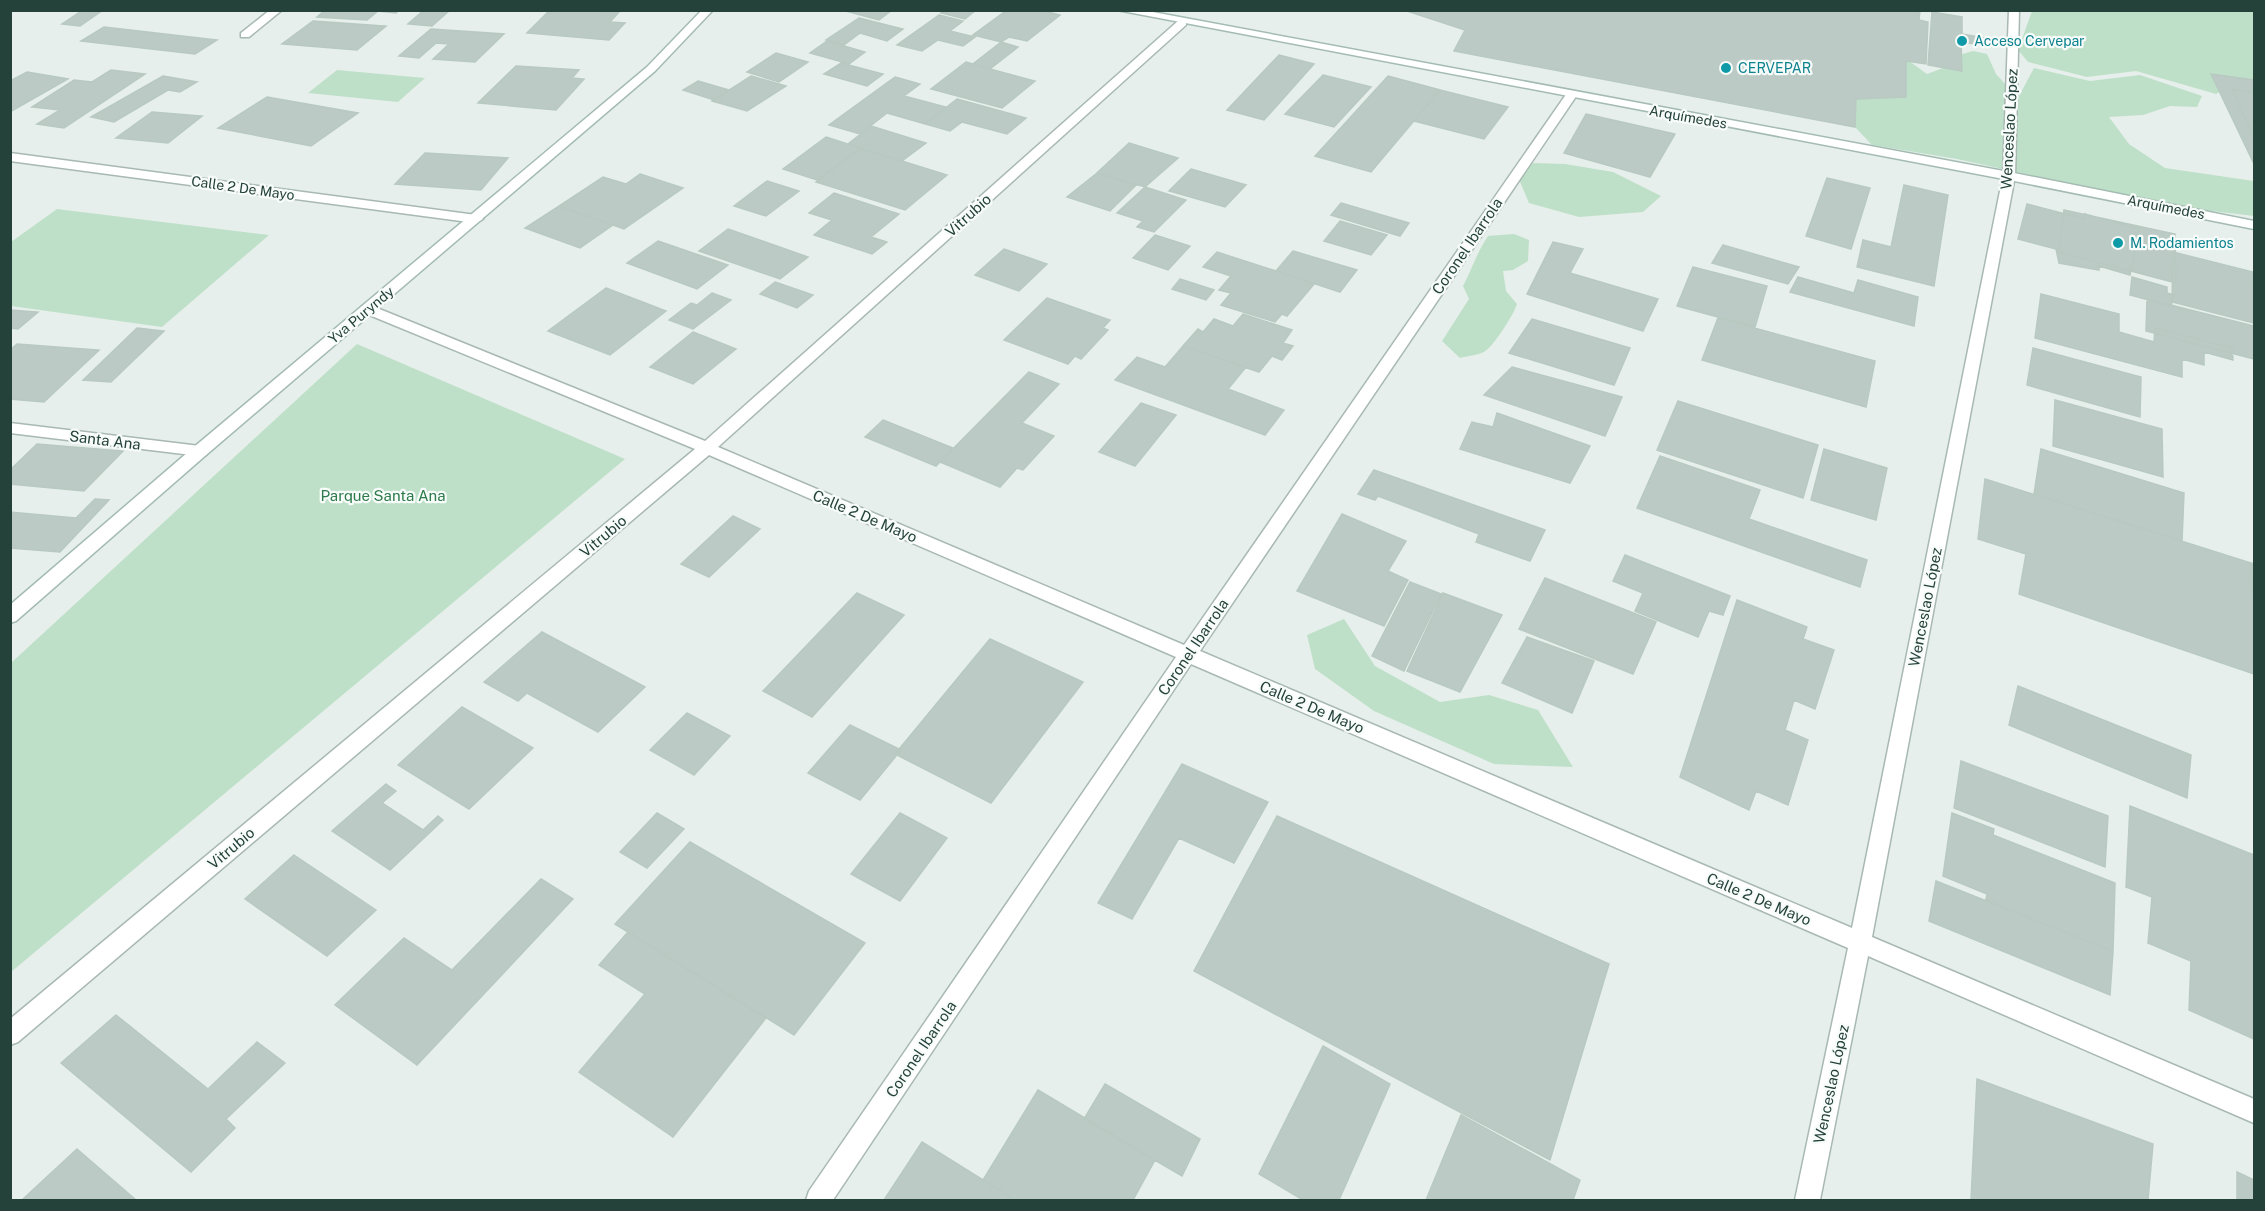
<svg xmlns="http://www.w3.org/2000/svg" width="2265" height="1211" viewBox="0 0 2265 1211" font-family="'Public Sans',sans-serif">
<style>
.green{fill:#bfe0c8}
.building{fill:#bbcac4;stroke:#b8c9c2;stroke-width:1.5}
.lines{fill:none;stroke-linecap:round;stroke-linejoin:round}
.minor-casing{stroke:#a8b8b2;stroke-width:3}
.secondary-casing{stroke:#a4bbb3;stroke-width:3}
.minor{fill:#fff;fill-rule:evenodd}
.secondary{fill:#fff;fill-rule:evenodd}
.culture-dot{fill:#0f9aa8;stroke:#f7fbf9;stroke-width:2}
.labels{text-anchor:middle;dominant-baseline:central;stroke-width:4.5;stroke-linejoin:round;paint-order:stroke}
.far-culture-label{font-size:14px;fill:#0d838f;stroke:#f7fbf9;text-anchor:start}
.far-street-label{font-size:14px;fill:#24423a;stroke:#f7fbf9}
.street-label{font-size:15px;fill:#24423a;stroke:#f7fbf9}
.park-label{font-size:15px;fill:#2d7a4b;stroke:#f7fbf9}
</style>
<rect width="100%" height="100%" fill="#e6efeb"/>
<path class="green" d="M2032 11H2254V93L2230 86 2216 94 2136 71 2087 77 2028 62 2018 50Z
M1973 51 1987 54 1996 74 2018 98 2034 68 2090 81 2140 75 2202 96 2197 107 2170 106 2143 115 2109 117 2129 144 2165 168 2254 181V216L2178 207 1957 159 1872 145 1855 127 1837 91 1902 56 1927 74 1943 68 1949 58Z
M337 70 425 78 398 102 308 93Z
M1534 163 1565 164 1613 172 1661 196 1643 212 1579 217 1529 203 1518 177 1522 168Z
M57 209 269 235 162 327 11 306V242Z
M1514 234 1529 240 1528 261 1513 270 1503 271 1506 291 1517 304C1514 314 1494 346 1484 352 1478 355 1467 356 1460 358L1442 341 1469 299 1463 286C1472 269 1477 252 1488 236Z
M357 344 625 459 11 972V663Z
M1344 619 1375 666 1440 702 1489 695 1538 710 1573 767 1494 764 1374 711 1315 669 1307 635Z"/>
<path class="building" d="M83 10H103L80 26 62 24Z
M325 10H399L396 13 378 11 367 20 317 17Z
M424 10H450L432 26 408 24Z
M550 10 619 12 610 22 625 23 609 40 527 33Z
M842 10H892L879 20Z
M945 10H976L965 19 941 13Z
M1007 10H1041L1060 15 1027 41 1009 37 1001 42 973 35Z
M1404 10H1920L1919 20 1928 22 1926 64 1906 61V97L1856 99 1855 127 1454 51 1465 30Z
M1932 12 1962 17V34L1995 40V47L1961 42 1962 71 1928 65Z
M939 15 963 21 950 31 975 37 963 46 938 40 922 51 897 45Z
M859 18 903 29 887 41 860 33 844 45 826 40Z
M313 21 386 26 357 50 282 44Z
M104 27 217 40 195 54 81 41Z
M431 29 504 34 475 62 433 59 449 44 436 43 419 58 399 56Z
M827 41 865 52 849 64 810 53Z
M1001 42 1018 47 990 69 973 64Z
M776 53 808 62 779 82 747 72Z
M1279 55 1314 64 1264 120 1227 110Z
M966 62 990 69 1035 81 1002 108 931 89Z
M841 63 883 74 867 86 824 74Z
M516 66 579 70 572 78 584 79 556 110 478 103Z
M111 70 145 74 64 128 37 124 60 110 32 107 74 80 92 82Z
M27 72 68 79 10 112V81Z
M2211 74 2254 80V164Z
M1323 75 1371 87 1334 127 1285 114Z
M163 76 197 82 180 92 168 90 114 122 91 117Z
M751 76 786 86 747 111 712 101Z
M1388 76 1440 90 1371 172 1315 156Z
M895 77 920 84 904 96 946 107 925 124 887 113 860 134 829 125Z
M698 81 729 90 714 100 683 90Z
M2232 89 2254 93V138Z
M1440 90 1508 107 1484 139 1414 121Z
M267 97 358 113 311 146 218 128Z
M957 99 1026 118 1007 134 962 122 950 131 925 124Z
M152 112 202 116 168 143 116 138Z
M1586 114 1675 134 1650 177 1564 153Z
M871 126 926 143 902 161 848 144Z
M826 137 860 148 817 180 783 169Z
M1129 143 1178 158 1145 187 1097 173Z
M860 149 902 161 947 175 905 210 816 182Z
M425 153 508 158 481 190 395 184Z
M1191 169 1246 185 1225 207 1169 191Z
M1097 173 1136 185 1110 211 1067 197Z
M640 174 683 188 624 229 559 206 603 177 626 184Z
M1827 178 1870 188 1851 249 1806 236Z
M767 181 799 191 766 216 734 206Z
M1904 185 1948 195 1934 286 1857 267 1863 240 1891 247Z
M1145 187 1186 200 1154 232 1137 227 1143 221 1117 213Z
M834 193 899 214 871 237 887 242 872 254 814 235 832 220 809 213Z
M1341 203 1409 223 1400 236 1331 215Z
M2027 204 2084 219 2085 214 2139 229 2130 275 2099 266V270L2059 263 2056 249 2018 239Z
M559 206 613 225 580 248 525 228Z
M2064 210 2175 234 2176 283 2059 252Z
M1340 221 1387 235 1371 255 1324 241Z
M728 229 808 257 780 279 699 251Z
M1155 235 1190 246 1168 270 1133 258Z
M658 241 728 265 697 289 627 263Z
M1553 242 1583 249 1570 273 1658 299 1643 331 1527 294Z
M1723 245 1799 267 1788 284 1712 263Z
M1004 249 1047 264 1019 291 975 275Z
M1293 251 1357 270 1340 292 1276 271Z
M1217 252 1276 271 1314 284 1287 316 1282 314 1275 322 1221 305 1231 293 1219 290 1231 276 1203 267Z
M2173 252 2253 272 2254 323 2172 302Z
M1693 267 1767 286 1755 327 1677 306Z
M1798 277 1854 293 1858 280 1918 297 1914 326 1790 292Z
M2132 277 2167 287V293L2174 295 2171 306 2130 295Z
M1180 279 1214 290 1206 300 1172 289Z
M775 282 813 295 797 308 760 294Z
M606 288 666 311 610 355 548 331Z
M712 293 731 300 693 329 669 320 691 303 697 305Z
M2041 294 2119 314V332L2154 342 2155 328 2232 348 2233 360 2204 352V365L2182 359V377L2035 338Z
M1047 298 1110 320 1103 328 1108 330 1081 359 1075 356 1068 364 1004 340Z
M2147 299 2254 326V359L2146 331Z
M10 310 38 312 18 329 10 328Z
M1243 314 1292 330 1283 343 1293 346 1282 360 1272 356 1259 372 1183 346 1198 329 1203 332 1214 319 1233 326Z
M1718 318 1875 361 1866 407 1702 360Z
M1532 319 1630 348 1614 385 1509 353Z
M137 328 164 331 111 382 83 380Z
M693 332 736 349 693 384 650 367Z
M17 344 99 350 44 402 10 399V350Z
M1183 346 1246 367 1228 389 1284 410 1265 435 1115 380 1137 357 1165 367Z
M2033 348 2141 377 2140 417 2027 385Z
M1512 367 1622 397 1605 436 1484 395Z
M1029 372 1059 384 1022 423 1054 436 1023 470 1017 468 1000 487 940 462Z
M2055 400 2162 429 2163 477 2053 446Z
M1678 401 1818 445 1803 498 1657 450Z
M1141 403 1176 415 1135 466 1099 452Z
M1497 413 1590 446 1570 483 1460 449 1472 422 1493 427Z
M883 420 953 448 936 466 865 437Z
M37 444 123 451 84 491 10 484V470Z
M1824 449 1887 468 1876 520 1811 500Z
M2041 449 2184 493 2182 541 2034 494Z
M1660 456 1760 490 1749 519 1867 560 1860 587 1637 508Z
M1374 470 1545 530 1530 561 1476 542 1479 534 1378 496 1375 500 1358 494Z
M1985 479 2251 563 2254 609V674L2019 594 2026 554 1978 539Z
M95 499 109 500 60 552 10 548V512L76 518Z
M1342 514 1406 541 1388 571 1408 580 1384 626 1297 591Z
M733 516 760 529 709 577 681 564Z
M1625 555 1730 596 1723 615 1709 611 1698 637 1635 611 1643 593 1613 581Z
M2251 563 2254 564V609Z
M1545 578 1656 622 1633 674 1519 629Z
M1410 582 1441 594 1404 671 1372 656Z
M857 593 904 615 812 717 763 691Z
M1443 593 1502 615 1460 692 1407 671Z
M1737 600 1807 627 1803 639 1834 650 1815 709 1794 700 1785 730 1808 740 1788 805 1756 791 1749 810 1680 777Z
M542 632 645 687 598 732 527 693 518 701 484 682Z
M1527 637 1594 661 1572 713 1502 683Z
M990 639 1083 682 991 803 895 754Z
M2018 686 2191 755 2187 798 2009 725Z
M462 707 533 748 469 809 398 765Z
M687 713 730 736 694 775 650 750Z
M850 725 901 750 860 800 808 773Z
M1961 761 2108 816 2105 867 1954 808Z
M1182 764 1268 802 1234 863 1179 838 1132 919 1098 903Z
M386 784 396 791 382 803 423 830 438 816 443 820 390 870 332 831Z
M2130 806 2254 855V1039L2189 1010 2191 961 2148 943 2152 897 2126 887Z
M657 813 684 829 647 868 620 852Z
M900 813 947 838 900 901 851 874Z
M1952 813 1994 829 1993 835 2115 883 2113 951 1986 900 1987 894 1943 876Z
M1277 816 1609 964 1550 1160 1194 971Z
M690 842 865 943 794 1035 615 924Z
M294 855 376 910 327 956 245 899Z
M541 879 573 899 417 1065 335 1005 404 938 452 970Z
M1936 881 2113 951 2110 995 1929 921Z
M628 932 766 1018 673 1137 579 1072 645 994 599 965Z
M116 1015 208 1089 257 1042 285 1063 226 1119 235 1128 191 1172 61 1063Z
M1323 1046 1390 1084 1339 1200H1303L1259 1174Z
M1977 1079 2153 1144 2148 1200H1971Z
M1105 1084 1200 1139 1182 1176 1084 1119Z
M1038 1090 1155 1160 1133 1200H1015L983 1180Z
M1461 1115 1580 1180 1573 1200H1426Z
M922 1142 983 1180 1015 1200H884Z
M77 1149 136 1200H22Z
M2237 1172 2254 1180V1200H2237Z"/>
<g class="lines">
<defs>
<path id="minor" d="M270 10H282L249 37H241V33Z
M2009 10H2019L2015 176 1872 937 2254 1099V1123L1868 956 1820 1200H1795L1848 948 1191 664 833 1200H806L809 1191 1176 657 709 455 18 1042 10 1045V1019L695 449 362 312 360 309 362 306H372L705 441 1178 21H1186V25L718 447 1184 645 1567 93H1575L1577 95 1200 651 1852 928 2003 176Z
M10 153 476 215 483 219 476 223 10 161Z
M10 423 200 446 206 447 208 451 206 455 200 456 10 433Z"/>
<path id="secondary" d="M702 10H713L655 71 206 455 16 621 10 623V605L194 447 647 67Z
M1117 10H1142L2009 172 2254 221V229L2009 180Z"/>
</defs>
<use href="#minor" class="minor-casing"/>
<use href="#secondary" class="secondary-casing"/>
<use href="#minor" class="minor"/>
<use href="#secondary" class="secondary"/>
</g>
<g class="culture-dot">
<circle cx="1962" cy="41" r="6"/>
<circle cx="1726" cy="68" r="6"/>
<circle cx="2118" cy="243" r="6"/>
</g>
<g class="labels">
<g class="far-culture-label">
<text x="1974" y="41">Acceso Cervepar</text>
<text x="1738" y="68">CERVEPAR</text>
<text x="2130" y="243">M. Rodamientos</text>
</g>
<g class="far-street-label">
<text transform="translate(1688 117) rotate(10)">Arquímedes</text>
<text transform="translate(243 188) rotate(8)">Calle 2 De Mayo</text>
<text transform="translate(2166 207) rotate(11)">Arquímedes</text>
<text transform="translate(361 315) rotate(-40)">Yva Puryndy</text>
</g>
<g class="street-label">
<text transform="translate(2009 129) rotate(-87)">Wenceslao López</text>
<text transform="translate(968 215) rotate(-42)">Vitrubio</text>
<text transform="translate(1467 246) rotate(-56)">Coronel Ibarrola</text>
<text transform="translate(105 440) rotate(7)">Santa Ana</text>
<text transform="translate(865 516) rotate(23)">Calle 2 De Mayo</text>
<text transform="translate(603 536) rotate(-40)">Vitrubio</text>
<text transform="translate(1925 607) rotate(-79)">Wenceslao López</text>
<text transform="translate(1193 647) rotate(-56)">Coronel Ibarrola</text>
<text transform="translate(1312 707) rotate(23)">Calle 2 De Mayo</text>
<text transform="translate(231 848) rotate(-40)">Vitrubio</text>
<text transform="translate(1759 899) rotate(23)">Calle 2 De Mayo</text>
<text transform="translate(921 1049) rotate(-56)">Coronel Ibarrola</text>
<text transform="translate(1831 1084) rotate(-78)">Wenceslao López</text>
</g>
<g class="park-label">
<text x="383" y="495">Parque Santa Ana</text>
</g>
</g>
<rect width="2265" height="1211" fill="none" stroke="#24423a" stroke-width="24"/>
</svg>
